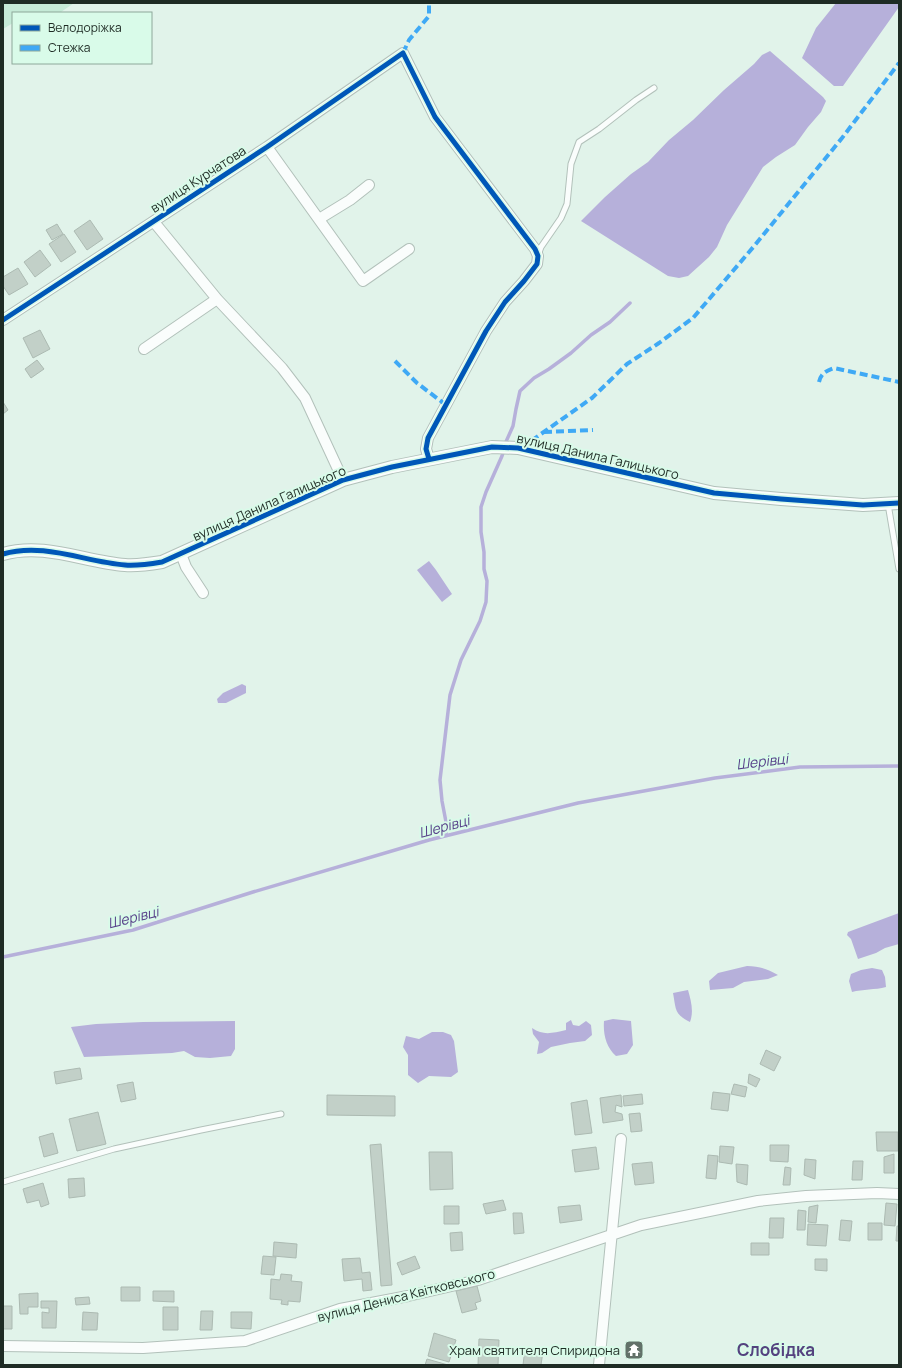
<svg xmlns="http://www.w3.org/2000/svg" width="902" height="1368" viewBox="0 0 902 1368" font-family="Manrope,sans-serif">
<style>
.green{fill:#c5ead7}
.water{fill:#b6b0da}
.lines{fill:none;stroke-linecap:round;stroke-linejoin:round}
.stream{stroke:#b6b0da;stroke-width:3.5}
.building{fill:#c2d0c8;stroke:#acbab2}
.service-casing{stroke:#b2c1ba;stroke-width:7}
.minor-casing{stroke:#b2c1ba;stroke-width:12}
.tertiary-casing{stroke:#b2c1ba;stroke-width:14}
.service{stroke:#fafdfc;stroke-width:5}
.minor{stroke:#fafdfc;stroke-width:10}
.tertiary{stroke:#fafdfc;stroke-width:12}
.quiet{stroke:#3fa9f5;stroke-width:4;stroke-dasharray:8 4;stroke-linecap:butt}
.cycleway-casing{stroke:#d9fbe9;stroke-width:8}
.cycleway{stroke:#0057b8;stroke-width:5}
.labels{text-anchor:middle;dominant-baseline:central;stroke-width:4;stroke-linejoin:round;paint-order:stroke}
.street-label{font-size:13px;fill:#1e2b24;stroke:#d9fbe9}
.poi-label{font-size:13px;fill:#1e2b24;stroke:#d9fbe9;text-anchor:end}
.water-label{font-size:14px;font-style:italic;fill:#543c87;stroke:#d9fbe9}
.district-label{font-size:17px;font-weight:bold;fill:#54427f;stroke:#d9fbe9}
</style>
<rect width="100%" height="100%" fill="#e1f3ea"/>
<path class="green" d="M3 3H74L61 12 54 13H13V23L3 29Z"/>
<path class="water" d="M836 3H899V7L843 86H834L802 58 816 28Z
M770 51 823 97 826 101 821 112 808 127 795 145 776 157 763 167 727 225 717 247 709 257 688 276 679 278 668 276 581 221 605 197 631 174 648 162 669 140 693 120 724 90 754 64 762 55Z
M429 561 436 570 452 594 442 602 417 570Z
M242 684 246 686V693L226 703H218L217 699 223 693Z
M899 913V944L885 948 876 953 858 959 851 939 847 935 848 932Z
M747 966C759 966 767 969 778 975L768 979 744 982 733 988 710 990 709 981 718 973Z
M872 968 882 970 885 977 886 987C875 990 863 989 852 992L849 981 851 974 861 970Z
M688 990C691 1001 694 1011 690 1022 674 1014 676 1009 673 993Z
M613 1019 631 1021 633 1045 627 1054 616 1056C606 1047 603 1034 604 1021Z
M571 1020 573 1025 579 1026 586 1021 591 1025 592 1035 585 1041 570 1043 551 1047 542 1053 537 1054 539 1042 533 1034 532 1028C544 1036 552 1033 566 1030V1023Z
M235 1021V1049L231 1056 210 1058 195 1057 184 1051 172 1053 84 1057 71 1027 96 1024 143 1022Z
M432 1032H443L451 1035 454 1041 458 1072 451 1077 429 1076 418 1083 408 1075V1055L403 1047 406 1036 419 1039Z"/>
<g class="lines">
<path class="stream" d="M505 444 513 426 516 409 520 391 534 378 549 369 571 353 591 335 610 322 630 303
M446 836V822L442 801 440 780 450 695 461 660 480 621 486 602 487 581 484 569V552L481 532V507L486 492 502 456 504 450
M3 957 133 930 253 892 429 840 578 803 715 778 800 767 899 766"/>
</g>
<path class="building" d="M90 220 103 239 87 250 74 231Z
M57 224 63 234 52 240 46 230Z
M64 234 76 252 61 262 49 244Z
M40 250 51 265 35 277 24 262Z
M18 268 28 284 9 295 3 286V277Z
M40 330 50 349 33 358 23 338Z
M37 360 44 369 31 378 25 369Z
M3 402 8 410 3 414Z
M766 1050 781 1057 774 1071 760 1064Z
M80 1068 82 1079 56 1084 54 1072Z
M749 1074 760 1079 756 1087 748 1083Z
M133 1082 136 1099 121 1102 117 1085Z
M734 1084 747 1087 745 1097 731 1094Z
M713 1092 730 1094 728 1111 711 1109Z
M642 1094 643 1104 624 1106 623 1096Z
M327 1095 395 1096V1116L327 1115Z
M621 1095 622 1107 616 1105 615 1112 622 1114 623 1120 603 1123 600 1098Z
M587 1100 592 1133 575 1135 571 1103Z
M98 1112 106 1144 77 1151 69 1119Z
M640 1113 642 1131 631 1132 629 1114Z
M876 1132H898V1151H877Z
M53 1133 58 1153 44 1157 39 1137Z
M381 1144 392 1285 381 1286 370 1145Z
M770 1145H789L788 1162 770 1161Z
M720 1146 734 1147 732 1164 719 1162Z
M596 1147 599 1169 575 1172 572 1150Z
M429 1152H452L453 1189 430 1190Z
M894 1154V1173H884V1157Z
M708 1155 718 1156 716 1179 706 1178Z
M805 1159 816 1160 815 1179 804 1175Z
M853 1161H863L862 1180H852Z
M652 1162 654 1183 635 1185 632 1164Z
M736 1164 748 1165 747 1185 737 1182Z
M785 1167 791 1168 790 1185H783Z
M84 1178 85 1196 69 1198 68 1179Z
M43 1183 49 1204 41 1207 39 1200 27 1203 23 1189Z
M503 1200 506 1210 486 1214 483 1204Z
M886 1203 897 1204 895 1226 884 1225Z
M580 1205 582 1220 560 1223 558 1207Z
M818 1205 816 1223 808 1222 809 1207Z
M444 1206H459V1224H444Z
M798 1210 806 1211 805 1230H797Z
M513 1213H522L524 1233 514 1234Z
M770 1218H784L783 1238H769Z
M841 1220 852 1221 850 1241 839 1240Z
M868 1223H882V1240H868Z
M808 1224 828 1225 826 1246 807 1245Z
M897 1226H899V1241H896Z
M462 1232 463 1250 451 1251 450 1233Z
M274 1242 297 1244 296 1258 273 1256Z
M751 1243H769V1255H751Z
M263 1256 276 1257 274 1275 261 1274Z
M415 1256 420 1268 402 1275 397 1263Z
M360 1258 362 1273 370 1272 372 1290 363 1291 362 1279 344 1281 342 1259Z
M815 1259H827V1271L815 1270Z
M281 1274 292 1275 291 1281 302 1282 300 1302 288 1301V1305L281 1304 282 1300 270 1299 271 1279 280 1280Z
M477 1286 481 1301 475 1303 477 1309 462 1313 456 1291Z
M121 1287H140V1301H121Z
M153 1291H174V1302L153 1301Z
M38 1293V1307H28V1314H20L19 1294Z
M89 1297 90 1304 76 1305 75 1298Z
M41 1301H57L56 1328H42V1312L49 1313V1308H41Z
M3 1306H12V1329H3Z
M163 1307H178V1330H163Z
M201 1311H213L212 1330H200Z
M83 1312 98 1313 97 1330H82Z
M231 1312H252L251 1329 231 1328Z
M434 1333 456 1340 449 1362 428 1356Z
M479 1339 499 1340 498 1365H478Z
M525 1349 543 1351 541 1365H523Z
M427 1359 448 1365H425Z"/>
<g class="lines">
<defs>
<path id="service" d="M538 255 541 247 561 218 567 204 571 164 579 142 599 129 636 100 654 88
M888 504 899 569
M3 1182 114 1149 201 1130 281 1114"/>
<path id="minor" d="M267 147 363 281 409 249
M319 219 350 200 369 185
M154 222 217 299 282 368 305 398 343 480
M3 320 267 147 403 53 435 117 535 249 538 256 537 264 524 281 505 302 486 331 428 438 426 449 429 459
M144 349 217 299
M181 554 186 567 203 593
M3 1346 143 1348 245 1341 340 1309 408 1296 478 1280 641 1225 758 1201 806 1196 877 1193 899 1194
M599 1365 621 1139"/>
<path id="tertiary" d="M3 554C44 542 85 562 125 565 138 566 150 564 162 562L343 480 392 467 492 447 518 448 714 493 781 499 863 505 899 503"/>
</defs>
<use href="#service" class="service-casing"/>
<use href="#minor" class="minor-casing"/>
<use href="#tertiary" class="tertiary-casing"/>
<use href="#service" class="service"/>
<use href="#minor" class="minor"/>
<use href="#tertiary" class="tertiary"/>
<path class="quiet" d="M403 53 409 40 429 16V3
M395 361 417 383 446 405
M819 382C821 373 826 371 834 368L899 382
M544 432 593 430
M524 450 531 441 592 398 627 364 659 343 693 318 755 245 842 138 899 63"/>
<defs>
<path id="cycleway" d="M3 320 267 147 403 53 435 117 535 249 538 256 537 264 524 281 505 302 486 331 428 438 426 449 429 459
M3 554C44 542 85 562 125 565 138 566 150 564 162 562L343 480 392 467 492 447 518 448 714 493 781 499 863 505 899 503"/>
</defs>
<use href="#cycleway" class="cycleway-casing"/>
<use href="#cycleway" class="cycleway"/>
</g>
<defs>
<symbol id="temple-square" viewBox="-11 -11 22 22"><rect x="-9" y="-9" width="18" height="18" rx="4" fill="#627169" stroke="#d9fbe9"/><path d="M0-6L5-2H3V0L6.5 2.5H4V6H1.5V3h-3V6H-4V2.5H-6.5L-3 0V-2H-5Z" fill="#fff"/></symbol>
</defs>
<g fill-rule="evenodd">
<use href="#temple-square" x="623" y="1339" width="22" height="22"/>
</g>
<g class="labels">
<g class="street-label">
<text transform="translate(198 179) rotate(-33)">вулиця Курчатова</text>
<text transform="translate(598 456) rotate(13)">вулиця Данила Галицького</text>
<text transform="translate(269 503) rotate(-24)">вулиця Данила Галицького</text>
<text transform="translate(406 1295) rotate(-14)">вулиця Дениса Квітковського</text>
</g>
<g class="poi-label">
<text x="620" y="1350">Храм святителя Спиридона</text>
</g>
<g class="water-label">
<text transform="translate(762 761) rotate(-7)">Шерівці</text>
<text transform="translate(444 826) rotate(-15)">Шерівці</text>
<text transform="translate(133 917) rotate(-14)">Шерівці</text>
</g>
<g class="district-label">
<text x="776" y="1349">Слобідка</text>
</g>
</g>
<rect width="902" height="1368" fill="none" stroke="#1e2b24" stroke-width="8"/>
<rect x="12" y="12" width="140" height="52" fill="#d9fbe9" stroke="#8ea89a"/>
<rect x="20" y="25" width="20" height="6" fill="#0057b8" stroke="#8ea89a"/>
<text x="48" y="32" font-size="12" fill="#1e2b24">Велодоріжка</text>
<rect x="20" y="45" width="20" height="6" fill="#3fa9f5" stroke="#8ea89a"/>
<text x="48" y="52" font-size="12" fill="#1e2b24">Стежка</text>
</svg>
